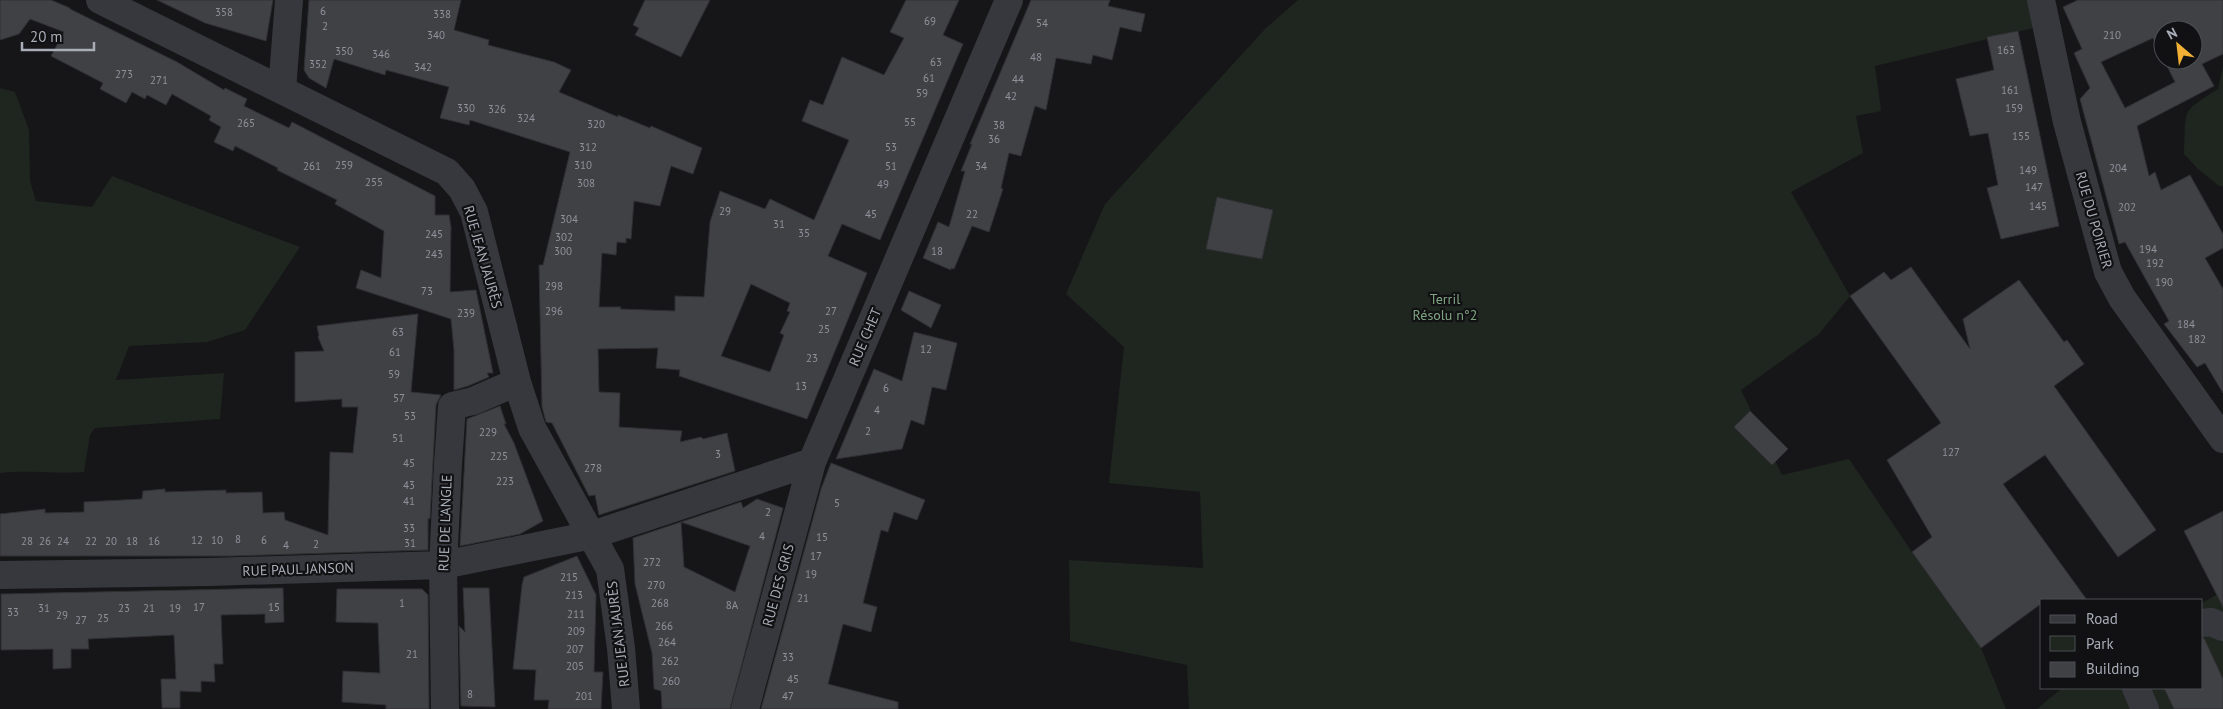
<svg xmlns="http://www.w3.org/2000/svg" width="2223" height="709" viewBox="0 0 2223 709" font-family="'PT Sans',sans-serif">
<style>
.green{fill:#1e261f}
.building{fill:#404145;stroke:#303034;fill-rule:evenodd}
.lines{fill:none;stroke-linecap:round;stroke-linejoin:round}
.minor{stroke:#37383d;stroke-width:28}
.labels{text-anchor:middle;dominant-baseline:central;stroke-width:4.5;stroke-linejoin:round;paint-order:stroke}
.number-label{font-size:11px;fill:#8e929b}
.street-label{font-size:14px;fill:#a8adb8;stroke:#111113}
.park-label{font-size:14px;fill:#7fa381;stroke:#111113}
</style>
<rect width="100%" height="100%" fill="#161618"/>
<path class="green" d="M1298 0H2041L2046 25 1875 66 1881 111 1856 116 1863 153 1791 192 1850 296 1819 334 1741 390 1782 475 1849 459 1912 552 1981 648 2006 709H1189L1187 665 1070 641 1069 560 1203 568 1200 492 1109 483 1124 347 1066 294 1105 204 1266 28Z
M2223 66V186H2219L2198 169 2184 154C2187 109 2178 114 2218 89Z
M0 88 15 92 29 130 30 181 36 201 92 207 112 176 300 247 245 330 207 342 129 346 116 380 224 373 220 419 95 428 90 435 84 472C56 474 28 470 0 473Z
M2223 591V709H2037L2062 688H2202V603Z"/>
<path class="building" d="M0 0H51L70 8V9L177 62 224 90 225 88 247 99 244 106 289 128 292 122 435 196V215H449L451 227 450 292 476 290 493 373H487L489 377 468 386 454 390V350L451 319 356 288 361 270 381 278 384 231 335 204 337 200 277 170 278 168 235 146 233 151 214 142 221 127 209 120 211 116 172 94 166 105 147 95 145 99 132 92 126 103 100 89 103 83 51 56 64 32 30 19 19 34 0 40Z
M157 0H273L266 41 205 23Z
M309 0H461L454 30 489 40 488 45 554 62 571 70 559 92 618 117V115L650 128 651 126 702 148 693 174 671 166 660 206 634 201 631 239 626 238V243L617 242 616 255 602 253 599 307H621L620 309 675 311V296L704 297 710 222 720 191 765 209 770 199 814 220 849 140 802 121 810 100 823 105 842 57 884 75 904 38 890 32 906 0H959L943 35 963 44 880 240 842 224 828 256 867 273 807 419 679 376 680 370 656 368 658 348 598 349 599 392 620 393 619 427 682 431 680 442 701 437 703 439 727 433 735 471 599 515 595 495 589 496 552 423 546 422 542 407 539 265H543L570 152 470 120 469 125 440 118 449 87 386 70 385 75 334 59 326 88 309 78 304 70ZM751 284 790 303 787 311 790 312 780 333 784 335 770 372 721 356Z
M645 0H710L681 57 635 35 639 28 633 25Z
M1031 0H1110L1108 6 1145 14 1141 32 1120 27 1112 60 1093 55 1091 64 1056 58 1046 110 1035 106 1021 156 1009 153 1001 188 1003 189 989 232 972 226 954 269 951 268V270L923 258 938 222 949 227 965 171H961L972 144H970Z
M2078 0H2223V54L2202 64 2214 86 2137 126 2149 176 2155 172 2161 190 2190 175 2223 234V248L2205 258 2223 289V393L2205 363 2197 367 2164 324 2169 321 2125 242 2119 244 2080 99 2090 88 2074 53 2082 49 2063 7ZM2163 30H2193V60H2164L2175 82 2125 108 2101 62 2153 38 2163 58Z
M2018 31 2059 226 2001 239 1987 188 1998 185 1988 133 1970 136 1956 79 1994 70 1987 37Z
M1217 197 1273 210 1262 259 1206 249Z
M1911 267 1970 349 1963 319 2019 280 2064 342 2067 340 2084 364 2054 386 2156 530 2118 557 2045 455 2003 484 2087 600H2042V603L1981 648 1912 552 1932 537 1887 460 1941 423 1850 296 1884 272 1891 280Z
M909 291 941 305 931 328 901 310Z
M418 314 411 392 441 395 436 405 430 519 428 518V550L232 556H0V514L45 509V513L84 512V502L142 499 143 491 165 489V492L226 490V493L262 492 263 513 284 512 285 520 328 535 330 452 353 453 358 407H342V399L295 402V352L324 351 318 337 319 336 317 326Z
M914 332 957 343 946 390 932 387 924 425 911 420 902 449 836 459 874 369 902 381Z
M500 406 506 424H504L514 443 543 521 520 534 460 546 467 419Z
M1750 411 1788 449 1772 465 1734 427Z
M831 463 925 500 917 520 894 512 888 532 881 530 863 603 877 607 871 632 843 624 828 684 898 702V709H761L821 489Z
M757 499 783 508 730 709H662L661 691 654 689 652 653 635 584 633 538 741 502 743 508ZM681 522 750 546 735 592 684 567Z
M2223 511V607L2184 531Z
M577 556 596 595 594 672H603L601 709H548L549 700H534L536 670 513 669 522 585 524 577Z
M283 588 284 622 265 623V614L221 615 223 664H214L215 682 201 681V692L180 691V708H162L161 679H176L174 635 88 639 89 649H71V668L53 669V649L1 650V594Z
M463 588H489L495 707 461 706 459 626 465 632Z
M337 589H422L428 595 429 709H386V705L342 702 343 671 380 673 378 623 336 622Z
M2202 638H2204L2223 679V709H2174L2164 688H2202Z"/>
<g class="lines">
<path class="minor" d="M100 0 447 172 462 189 474 212 517 382 532 428 610 569 621 648 626 709
M2041 0 2067 122 2108 272 2122 298 2223 439
M282 90 289 0
M0 575 210 572 443 565 592 535 812 462 1009 0
M2202 623 2211 622 2223 627
M2136 688 2145 709
M445 709 443 565 448 464 452 406 473 401 517 382
M745 709 812 462"/>
</g>
<g class="labels">
<g class="number-label">
<text x="323" y="11">6</text>
<text x="224" y="12">358</text>
<text x="442" y="14">338</text>
<text x="930" y="21">69</text>
<text x="1042" y="23">54</text>
<text x="325" y="26">2</text>
<text x="436" y="35">340</text>
<text x="2112" y="35">210</text>
<text x="2006" y="50">163</text>
<text x="344" y="51">350</text>
<text x="381" y="54">346</text>
<text x="1036" y="57">48</text>
<text x="936" y="62">63</text>
<text x="318" y="64">352</text>
<text x="423" y="67">342</text>
<text x="124" y="74">273</text>
<text x="929" y="78">61</text>
<text x="1018" y="79">44</text>
<text x="159" y="80">271</text>
<text x="2010" y="90">161</text>
<text x="922" y="93">59</text>
<text x="1011" y="96">42</text>
<text x="466" y="108">330</text>
<text x="2014" y="108">159</text>
<text x="497" y="109">326</text>
<text x="526" y="118">324</text>
<text x="910" y="122">55</text>
<text x="246" y="123">265</text>
<text x="596" y="124">320</text>
<text x="999" y="125">38</text>
<text x="2021" y="136">155</text>
<text x="994" y="139">36</text>
<text x="588" y="147">312</text>
<text x="891" y="147">53</text>
<text x="344" y="165">259</text>
<text x="583" y="165">310</text>
<text x="312" y="166">261</text>
<text x="891" y="166">51</text>
<text x="981" y="166">34</text>
<text x="2118" y="168">204</text>
<text x="2028" y="170">149</text>
<text x="374" y="182">255</text>
<text x="586" y="183">308</text>
<text x="883" y="184">49</text>
<text x="2034" y="187">147</text>
<text x="2038" y="206">145</text>
<text x="2127" y="207">202</text>
<text x="725" y="211">29</text>
<text x="871" y="214">45</text>
<text x="972" y="214">22</text>
<text x="569" y="219">304</text>
<text x="779" y="224">31</text>
<text x="804" y="233">35</text>
<text x="434" y="234">245</text>
<text x="564" y="237">302</text>
<text x="2148" y="249">194</text>
<text x="563" y="251">300</text>
<text x="937" y="251">18</text>
<text x="434" y="254">243</text>
<text x="2155" y="263">192</text>
<text x="2164" y="282">190</text>
<text x="554" y="286">298</text>
<text x="427" y="291">73</text>
<text x="554" y="311">296</text>
<text x="831" y="311">27</text>
<text x="466" y="313">239</text>
<text x="2186" y="324">184</text>
<text x="824" y="329">25</text>
<text x="398" y="332">63</text>
<text x="2197" y="339">182</text>
<text x="926" y="349">12</text>
<text x="395" y="352">61</text>
<text x="812" y="358">23</text>
<text x="394" y="374">59</text>
<text x="801" y="386">13</text>
<text x="886" y="388">6</text>
<text x="399" y="398">57</text>
<text x="877" y="410">4</text>
<text x="410" y="416">53</text>
<text x="868" y="431">2</text>
<text x="488" y="432">229</text>
<text x="398" y="438">51</text>
<text x="1951" y="452">127</text>
<text x="718" y="454">3</text>
<text x="499" y="456">225</text>
<text x="409" y="463">45</text>
<text x="593" y="468">278</text>
<text x="505" y="481">223</text>
<text x="409" y="485">43</text>
<text x="409" y="501">41</text>
<text x="837" y="503">5</text>
<text x="768" y="512">2</text>
<text x="409" y="528">33</text>
<text x="762" y="536">4</text>
<text x="822" y="537">15</text>
<text x="238" y="539">8</text>
<text x="197" y="540">12</text>
<text x="217" y="540">10</text>
<text x="264" y="540">6</text>
<text x="27" y="541">28</text>
<text x="45" y="541">26</text>
<text x="63" y="541">24</text>
<text x="91" y="541">22</text>
<text x="111" y="541">20</text>
<text x="132" y="541">18</text>
<text x="154" y="541">16</text>
<text x="410" y="543">31</text>
<text x="316" y="544">2</text>
<text x="286" y="545">4</text>
<text x="816" y="556">17</text>
<text x="652" y="562">272</text>
<text x="811" y="574">19</text>
<text x="569" y="577">215</text>
<text x="656" y="585">270</text>
<text x="574" y="595">213</text>
<text x="803" y="598">21</text>
<text x="402" y="603">1</text>
<text x="660" y="603">268</text>
<text x="732" y="605">8A</text>
<text x="199" y="607">17</text>
<text x="274" y="607">15</text>
<text x="44" y="608">31</text>
<text x="124" y="608">23</text>
<text x="149" y="608">21</text>
<text x="175" y="608">19</text>
<text x="13" y="612">33</text>
<text x="576" y="614">211</text>
<text x="62" y="615">29</text>
<text x="103" y="618">25</text>
<text x="81" y="620">27</text>
<text x="664" y="626">266</text>
<text x="576" y="631">209</text>
<text x="667" y="642">264</text>
<text x="575" y="649">207</text>
<text x="412" y="654">21</text>
<text x="788" y="657">33</text>
<text x="670" y="661">262</text>
<text x="575" y="666">205</text>
<text x="793" y="679">45</text>
<text x="671" y="681">260</text>
<text x="470" y="694">8</text>
<text x="584" y="696">201</text>
<text x="788" y="696">47</text>
</g>
<g class="street-label">
<text transform="translate(2094 220) rotate(74)">RUE DU POIRIER</text>
<text transform="translate(483 257) rotate(74)">RUE JEAN JAURÈS</text>
<text transform="translate(865 337) rotate(-67)">RUE CHET</text>
<text transform="translate(445 523) rotate(-88)">RUE DE L'ANGLE</text>
<text transform="translate(298 569) rotate(-2)">RUE PAUL JANSON</text>
<text transform="translate(778 585) rotate(-75)">RUE DES GRIS</text>
<text transform="translate(618 634) rotate(-97)">RUE JEAN JAURÈS</text>
</g>
<g class="park-label">
<text x="1445" y="299">Terril<tspan x="1445" dy="16">Résolu n°2</tspan></text>
</g>
</g>
<rect x="2040" y="599" width="162" height="90" fill="#111113" stroke="#4d4f55"/>
<rect x="2050" y="615" width="25" height="8" fill="#37383d" stroke="#4d4f55"/>
<text x="2086" y="624" font-size="15" fill="#a8adb8">Road</text>
<rect x="2050" y="636" width="25" height="15" fill="#1e261f" stroke="#4d4f55"/>
<text x="2086" y="649" font-size="15" fill="#a8adb8">Park</text>
<rect x="2050" y="662" width="25" height="15" fill="#404145" stroke="#4d4f55"/>
<text x="2086" y="674" font-size="15" fill="#a8adb8">Building</text>
<g transform="translate(2178 45) rotate(332)"><circle r="24" fill="#111113" stroke="#4d4f55"/>
<path d="M0-4L9 19L0 12L-9 19Z" fill="#f2b134"/>
<text y="-8" font-size="14" font-weight="bold" text-anchor="middle" fill="#a8adb8">N</text>
</g>
<path d="M22 42v8h72v-8" fill="none" stroke="#a8adb8" stroke-width="2.5"/>
<text x="30" y="42" font-size="15" fill="#a8adb8" stroke="#111113" stroke-width="4" paint-order="stroke">20 m</text>
</svg>
